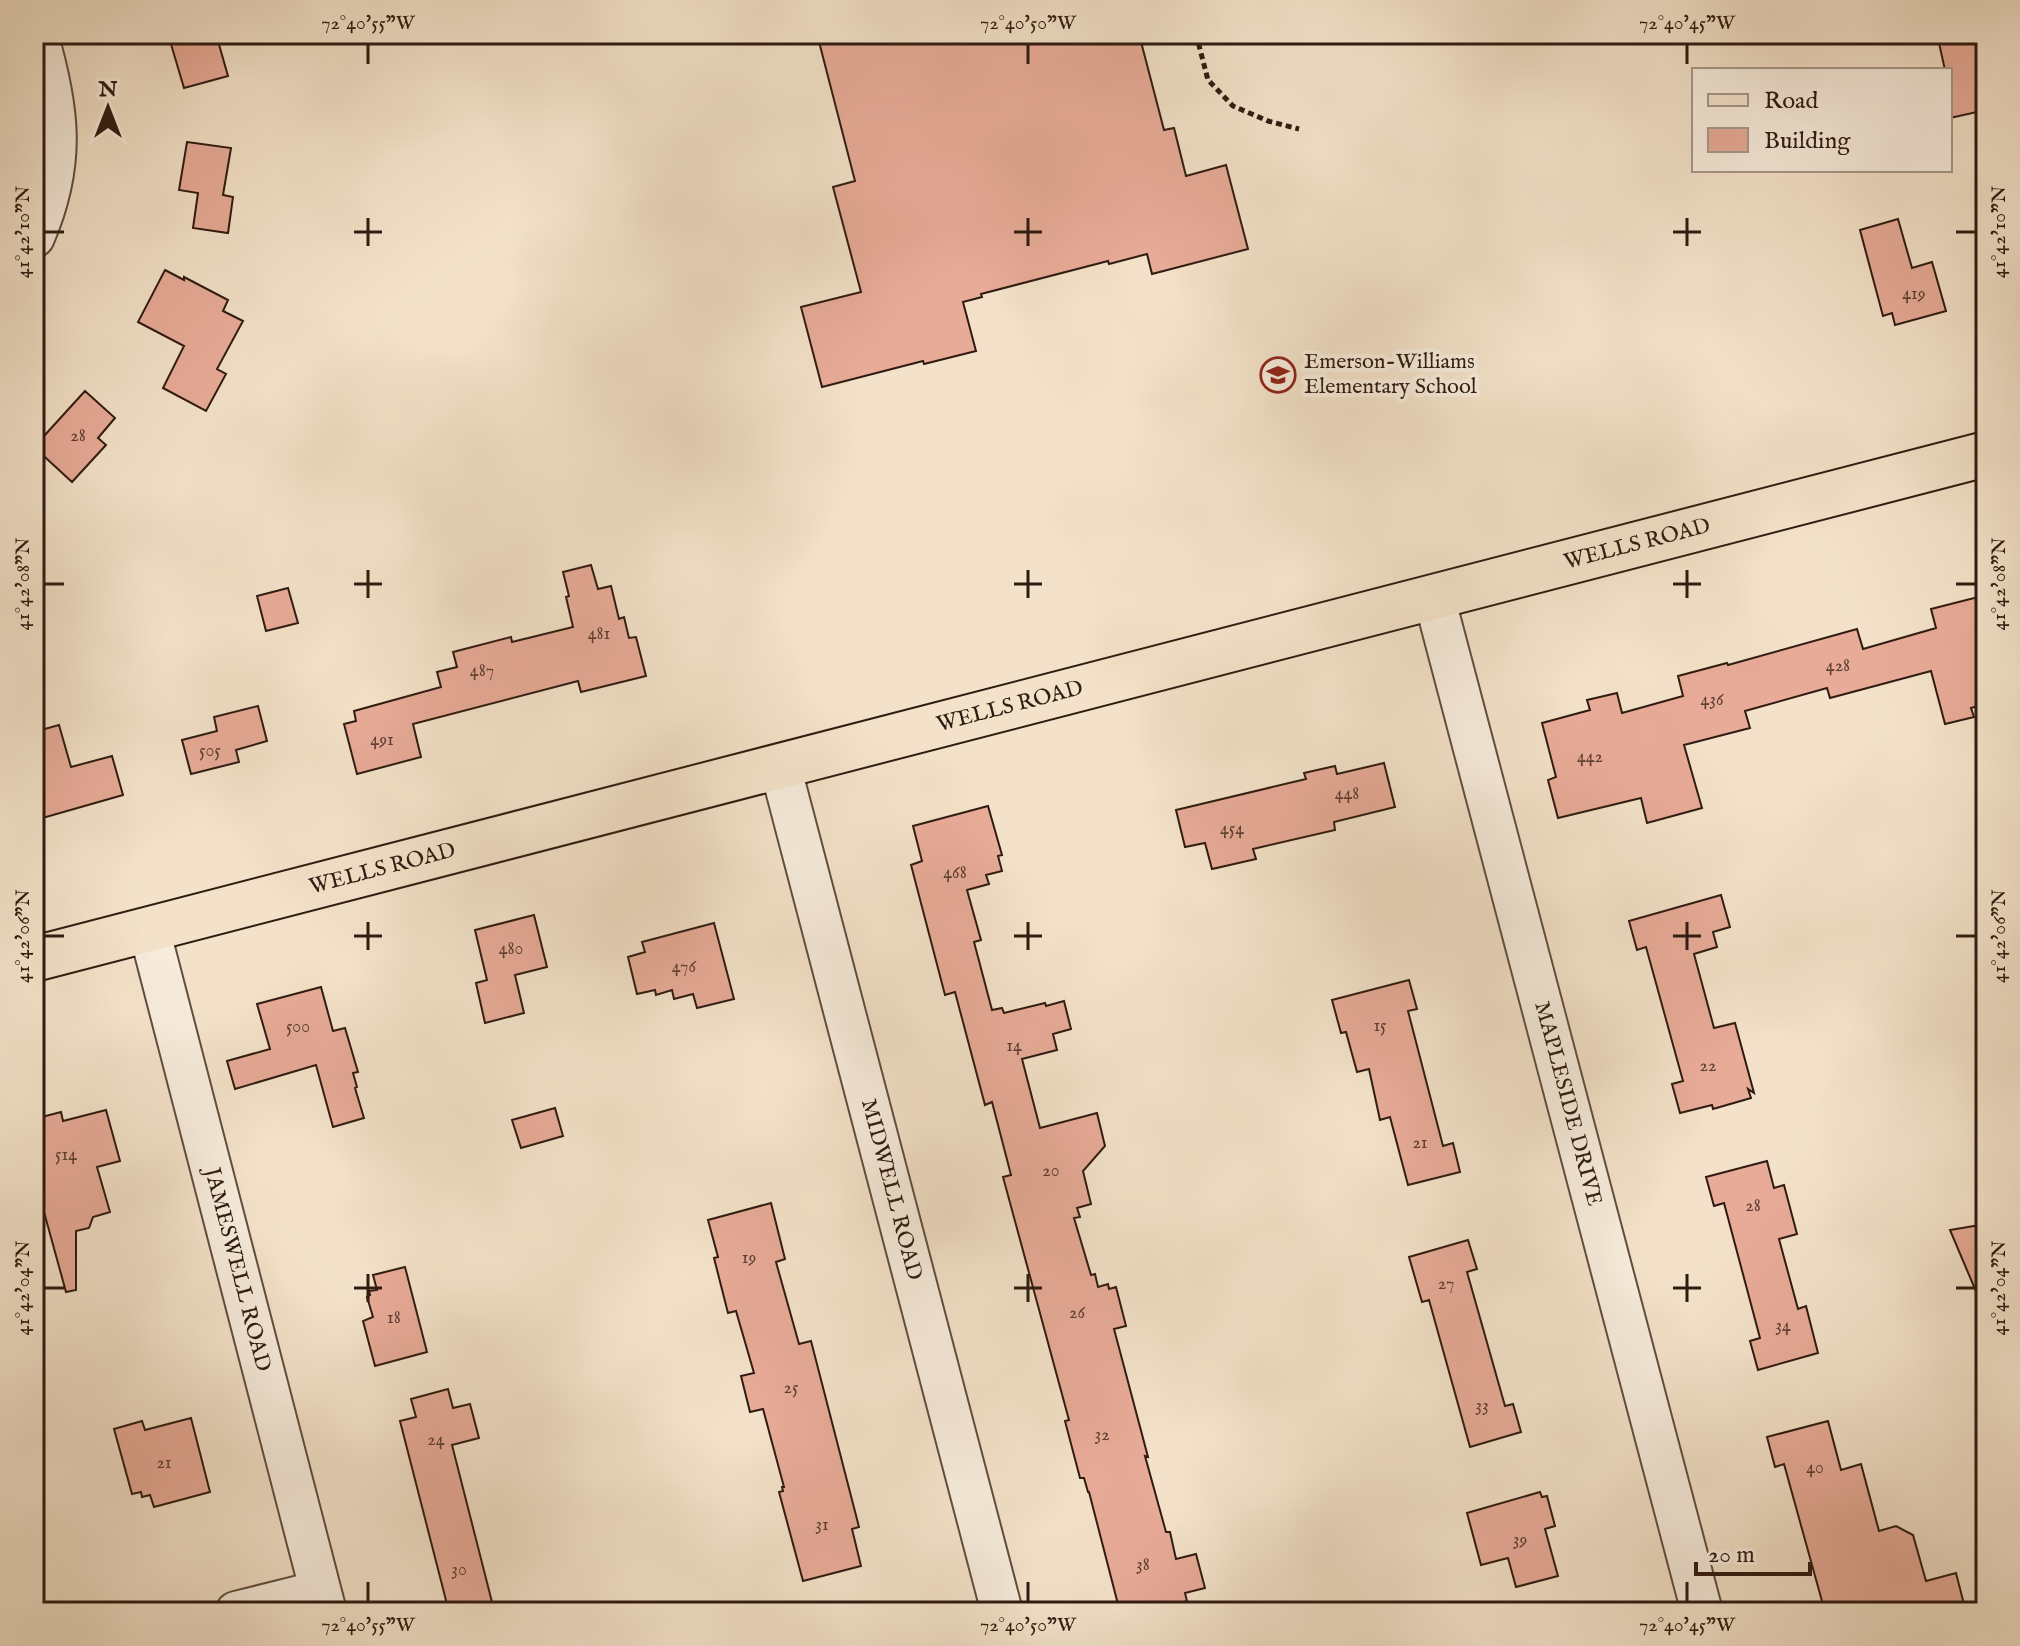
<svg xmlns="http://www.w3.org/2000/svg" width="2020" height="1646" viewBox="0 0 2020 1646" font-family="'IM FELL English',serif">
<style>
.building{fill:#e8ab98;stroke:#2f1b11;stroke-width:2}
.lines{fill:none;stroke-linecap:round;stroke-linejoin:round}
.minor-casing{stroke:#604d3f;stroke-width:44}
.major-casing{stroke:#2f1b11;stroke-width:48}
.path{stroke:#2f1b11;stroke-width:5;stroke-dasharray:6 4;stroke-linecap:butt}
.minor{stroke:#f7ecdc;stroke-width:40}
.major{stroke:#f3e2c9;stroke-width:44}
.ticks{fill:none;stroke:#2f1b11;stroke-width:3}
.labels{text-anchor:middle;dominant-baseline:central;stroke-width:8;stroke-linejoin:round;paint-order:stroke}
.number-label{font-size:18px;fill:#5d3f33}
.poi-label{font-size:22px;fill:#2f1b11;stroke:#f7ecdc;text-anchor:start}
.street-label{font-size:22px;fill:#2f1b11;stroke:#f7ecdc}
.neatline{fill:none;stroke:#2f1b11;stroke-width:3}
.ticks-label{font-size:20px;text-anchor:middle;fill:#2f1b11}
</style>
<rect width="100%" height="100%" fill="#f3e2c9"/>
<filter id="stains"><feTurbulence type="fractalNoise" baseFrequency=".0025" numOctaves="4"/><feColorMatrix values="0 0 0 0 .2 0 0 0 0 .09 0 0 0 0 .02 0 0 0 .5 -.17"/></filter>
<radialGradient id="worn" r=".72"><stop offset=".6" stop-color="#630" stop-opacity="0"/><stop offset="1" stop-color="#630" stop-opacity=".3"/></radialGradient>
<path class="building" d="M168 34H216L228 76 184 88Z
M817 34H1139L1164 130 1174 128 1186 176 1226 165 1248 249 1152 274 1147 254 1109 264 1108 261 981 294 982 297 963 302 976 351 924 364 923 361 822 387 801 307 861 292 833 187 855 181Z
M1937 34H1986V110L1950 118V70H1945Z
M187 142 231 148 223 195 233 197 228 233 193 228 198 193 179 190Z
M1898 219 1912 268 1932 262 1946 311 1895 325 1892 313 1883 316 1860 230Z
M165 270 184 280V277L228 300 223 311 243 321 217 369 226 374 206 411 163 388 184 346 138 322Z
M85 391 115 418 98 438 106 445 72 482 34 447Z
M591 565 598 589 611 586 619 619 624 617 629 638 636 637 646 676 581 692 578 681 413 724 421 757 357 774 344 724 356 721 354 711 441 687 437 672 457 667 453 652 511 637 512 642 573 627 566 597 569 596 563 572Z
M288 588 298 623 266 631 257 596Z
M1986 595V704L1971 708 1974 717 1945 724 1931 671 1830 698 1827 688 1745 711 1750 728 1684 745 1702 808 1647 823 1641 798 1558 818 1548 780 1556 777 1542 723 1590 710 1587 700 1617 693 1622 713 1683 696 1678 676 1727 663 1728 665 1857 629 1863 649 1936 628 1931 609Z
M258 706 267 741 236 750 239 762 191 774 182 740 217 731 214 717Z
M59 725 71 767 112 756 123 795 39 819 34 798V732Z
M1384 763 1395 807 1334 822 1335 830 1253 849 1256 859 1212 869 1205 843 1185 847 1176 810 1306 779 1304 773 1335 766 1337 774Z
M988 806 1002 855 998 856 1002 871 986 875 989 884 967 890 981 940 974 942 992 1010 1002 1008 1004 1013 1045 1003 1046 1006 1064 1001 1071 1029 1053 1034 1057 1050 1022 1059 1040 1128 1097 1113 1105 1146 1083 1171 1091 1204 1077 1208 1080 1217 1074 1218 1091 1275 1095 1274 1098 1287 1108 1284 1109 1289 1116 1287 1126 1326 1114 1329 1148 1457 1145 1456 1166 1532H1170L1176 1559 1196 1554 1205 1588 1185 1593 1187 1601 1144 1612H1120L1089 1492H1088L1084 1478H1080L1065 1421 1069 1420 1003 1177 1011 1175 992 1102 985 1105 955 992 945 995 911 865 922 861 913 826Z
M1721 895 1730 927 1713 932 1717 947 1694 954 1714 1028 1735 1023 1754 1093 1748 1089 1751 1098 1713 1109 1712 1105 1680 1113 1672 1084 1683 1081 1646 947 1637 950 1629 921Z
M534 915 547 967 515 975 524 1013 485 1023 476 983 487 980 475 930Z
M714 923 734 999 697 1008 693 994 674 999 672 990 656 995 655 990 637 994 628 957 645 952 642 942Z
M1409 980 1417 1009 1408 1011 1443 1146 1453 1143 1460 1172 1408 1185 1390 1117 1380 1120 1369 1069 1357 1072 1346 1032 1341 1033 1332 1000Z
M321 987 333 1031 345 1028 358 1072 353 1073 357 1087 355 1088 364 1118 333 1127 316 1065 235 1089 227 1061 270 1049 257 1004Z
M555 1108 563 1136 521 1148 512 1120Z
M106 1110 120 1161 97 1167 110 1212 93 1217 89 1228 76 1231V1290L66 1292 44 1212H42L34 1184V1119L61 1112 63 1121Z
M1767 1161 1774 1188 1784 1185 1797 1234 1779 1239 1798 1309 1806 1306 1818 1353 1758 1370 1750 1341 1760 1338 1724 1203 1714 1206 1706 1177Z
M771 1203 785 1259 776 1262 799 1344 811 1341 859 1527 852 1529 861 1566 803 1581 779 1492 783 1491 782 1487H784L763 1409 750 1412 741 1376 754 1373 736 1311 728 1313 714 1258 718 1257 708 1220Z
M1986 1224V1315L1950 1230Z
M1468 1240 1477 1269 1467 1272 1505 1406 1513 1404 1521 1432 1470 1447 1429 1300 1422 1302 1409 1257Z
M405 1267 427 1352 375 1366 363 1321 373 1317 367 1297 370 1295 369 1291 377 1290 373 1275Z
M448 1389 453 1408 470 1404 479 1438 452 1445 493 1606 467 1612H449L400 1421 416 1417 411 1399Z
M191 1418 210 1492 154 1507 150 1495 142 1497 141 1492 132 1494 114 1429 142 1421 145 1430Z
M1828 1421 1841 1470 1861 1464 1879 1531 1896 1526 1913 1535 1926 1581 1956 1573 1966 1612H1825L1784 1464 1775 1467 1767 1437Z
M1540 1492 1542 1497 1547 1496 1555 1526 1545 1529 1558 1576 1516 1587 1508 1558 1481 1565 1467 1513Z"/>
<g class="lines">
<defs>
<g id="minor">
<path d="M34 237C66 163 59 109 37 34"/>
<path id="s1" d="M1434 597 1702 1612"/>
<path id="s2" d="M780 766 1002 1612"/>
<path id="s3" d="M149 929 326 1612"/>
<path d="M236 1612 320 1591"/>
</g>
<g id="major">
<path id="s4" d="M34 959 1986 454"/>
</g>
</defs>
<use href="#minor" class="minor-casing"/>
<use href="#major" class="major-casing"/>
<path class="path" d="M1196 34 1208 80 1233 106 1268 121 1299 129"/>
<use href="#minor" class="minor"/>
<use href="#major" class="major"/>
</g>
<path class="ticks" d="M368 44V64M1028 44V64M1687 44V64M368 218V246M1028 218V246M1687 218V246M44 232H64M354 232H382M1014 232H1042M1673 232H1701M1956 232H1976M368 570V598M1028 570V598M1687 570V598M44 584H64M354 584H382M1014 584H1042M1673 584H1701M1956 584H1976M368 922V950M1028 922V950M1687 922V950M44 936H64M354 936H382M1014 936H1042M1673 936H1701M1956 936H1976M368 1274V1302M1028 1274V1302M1687 1274V1302M44 1288H64M354 1288H382M1014 1288H1042M1673 1288H1701M1956 1288H1976M368 1582V1602M1028 1582V1602M1687 1582V1602"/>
<defs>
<symbol id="school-ring" viewBox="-11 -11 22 22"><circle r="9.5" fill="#f7ecdc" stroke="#8f2418" stroke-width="1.5"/><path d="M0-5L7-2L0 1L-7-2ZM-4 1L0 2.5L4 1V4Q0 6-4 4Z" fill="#8f2418"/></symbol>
</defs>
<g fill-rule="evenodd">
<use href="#school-ring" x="1258" y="355" width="40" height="40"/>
</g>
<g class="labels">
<g class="number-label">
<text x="1914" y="294">419</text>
<text x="78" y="436">28</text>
<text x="599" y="634">481</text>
<text x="1838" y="666">428</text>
<text x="482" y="671">487</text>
<text x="1712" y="700">436</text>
<text x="382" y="740">491</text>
<text x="210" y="751">505</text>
<text x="1590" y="757">442</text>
<text x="1347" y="794">448</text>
<text x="1232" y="829">454</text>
<text x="955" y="873">468</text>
<text x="511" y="949">480</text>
<text x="684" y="967">476</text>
<text x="1380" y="1026">15</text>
<text x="298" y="1027">500</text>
<text x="1014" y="1046">14</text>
<text x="1708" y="1066">22</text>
<text x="1420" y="1143">21</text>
<text x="66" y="1155">514</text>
<text x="1051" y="1171">20</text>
<text x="1753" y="1206">28</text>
<text x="749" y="1258">19</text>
<text x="1446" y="1284">27</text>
<text x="1077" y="1313">26</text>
<text x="394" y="1318">18</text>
<text x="1783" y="1326">34</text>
<text x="791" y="1388">25</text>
<text x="1482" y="1406">33</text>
<text x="1102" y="1435">32</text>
<text x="436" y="1440">24</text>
<text x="164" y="1463">21</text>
<text x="1815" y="1468">40</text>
<text x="822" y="1525">31</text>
<text x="1520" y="1540">39</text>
<text x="1143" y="1565">38</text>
<text x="459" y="1570">30</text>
</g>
<g class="poi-label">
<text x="1304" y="362">Emerson-Williams<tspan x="1304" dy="25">Elementary School</tspan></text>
</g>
<g class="street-label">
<text stroke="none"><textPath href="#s4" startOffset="1656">WELLS ROAD</textPath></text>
<text stroke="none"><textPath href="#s4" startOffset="1008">WELLS ROAD</textPath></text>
<text stroke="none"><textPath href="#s4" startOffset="360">WELLS ROAD</textPath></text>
<text stroke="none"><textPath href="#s1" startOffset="524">MAPLESIDE DRIVE</textPath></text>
<text stroke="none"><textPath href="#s2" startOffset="438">MIDWELL ROAD</textPath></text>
<text stroke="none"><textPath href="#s3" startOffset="352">JAMESWELL ROAD</textPath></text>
</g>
</g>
<rect width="2020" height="1646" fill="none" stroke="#f3e2c9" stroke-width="88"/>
<rect x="1692" y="68" width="260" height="104" fill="#f7ecdc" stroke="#a7988b" stroke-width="2"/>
<rect x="1708" y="94" width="40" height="12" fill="#f3e2c9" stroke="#a7988b" stroke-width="2"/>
<text x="1764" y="108" font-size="24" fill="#2f1b11">Road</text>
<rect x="1708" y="128" width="40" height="24" fill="#e8ab98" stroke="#a7988b" stroke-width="2"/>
<text x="1764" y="148" font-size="24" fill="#2f1b11">Building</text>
<g transform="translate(108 108)" stroke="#f7ecdc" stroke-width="6" paint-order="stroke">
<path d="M0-6L14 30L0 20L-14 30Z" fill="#2f1b11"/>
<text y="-12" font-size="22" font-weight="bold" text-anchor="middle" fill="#2f1b11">N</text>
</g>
<path d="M1696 1562v12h114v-12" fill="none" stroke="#2f1b11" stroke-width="4"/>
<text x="1708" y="1562" font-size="24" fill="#2f1b11" stroke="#f7ecdc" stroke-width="6" paint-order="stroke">20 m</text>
<rect x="44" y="44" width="1932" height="1558" class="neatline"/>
<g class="ticks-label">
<text x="368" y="29">72°40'55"W</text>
<text x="1028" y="29">72°40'50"W</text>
<text x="1687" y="29">72°40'45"W</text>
<text transform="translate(22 232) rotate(-90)" y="7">41°42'10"N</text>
<text transform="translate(1998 232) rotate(-90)" y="7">41°42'10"N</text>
<text transform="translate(22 584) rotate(-90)" y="7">41°42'08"N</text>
<text transform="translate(1998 584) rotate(-90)" y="7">41°42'08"N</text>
<text transform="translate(22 936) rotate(-90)" y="7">41°42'06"N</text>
<text transform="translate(1998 936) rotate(-90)" y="7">41°42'06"N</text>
<text transform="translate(22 1288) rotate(-90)" y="7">41°42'04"N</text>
<text transform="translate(1998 1288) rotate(-90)" y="7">41°42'04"N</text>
<text x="368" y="1631">72°40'55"W</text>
<text x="1028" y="1631">72°40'50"W</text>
<text x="1687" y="1631">72°40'45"W</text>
</g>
<rect width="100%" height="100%" filter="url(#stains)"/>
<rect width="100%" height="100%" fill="url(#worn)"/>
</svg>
